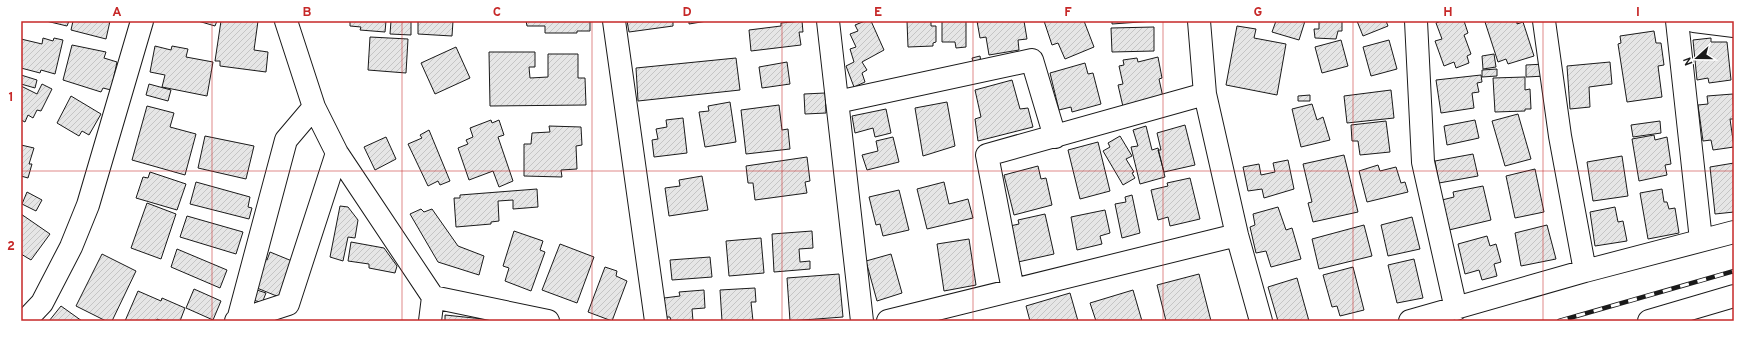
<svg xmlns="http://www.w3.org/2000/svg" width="1755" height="342" viewBox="0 0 1755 342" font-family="Overpass,sans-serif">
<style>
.building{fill:url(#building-hatch);stroke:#1a1a1a}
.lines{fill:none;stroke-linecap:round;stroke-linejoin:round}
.minor-casing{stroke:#1a1a1a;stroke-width:24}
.minor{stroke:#fff;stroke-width:22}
.rail-casing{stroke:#1a1a1a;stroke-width:4.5}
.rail{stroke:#fff;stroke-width:3;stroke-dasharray:9;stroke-linecap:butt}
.grid{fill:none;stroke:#c62828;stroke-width:1;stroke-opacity:0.55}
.neatline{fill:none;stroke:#c62828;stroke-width:1.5}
.grid-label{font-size:13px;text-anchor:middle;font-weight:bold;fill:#c62828}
</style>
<defs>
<pattern id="building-hatch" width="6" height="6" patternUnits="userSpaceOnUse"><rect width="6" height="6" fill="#e6e6e6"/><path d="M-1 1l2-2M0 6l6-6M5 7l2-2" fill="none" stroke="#c5c5c5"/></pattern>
</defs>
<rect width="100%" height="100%" fill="#fff"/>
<path class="building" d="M46 21H69L67 26Z
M73 21H110L106 39 71 30Z
M198 21H217L215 26Z
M221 21H258L254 50 268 52 266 72 220 66V61H215Z
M350 21H386L385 32 360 30 361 27 350 26Z
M391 21H411V35L390 34Z
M418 21H453L452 36 418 34Z
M526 21H590V31H577V33H545V26H527Z
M627 21H673V26L629 32Z
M689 21H707L689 24Z
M802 21 803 32H799L801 45 751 51 749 30 781 26V23Z
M865 21H871L884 50 862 62 867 70 862 73 865 82 854 87 846 66 854 62 850 49 856 47 850 34 858 31 855 25Z
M907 21H931V26H936V42L933 43V46L908 47Z
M942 21H966V47L956 48 955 42H942Z
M977 21H1024L1027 39 1018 40 1019 50 989 55 986 37 980 38Z
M1044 21H1084L1094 47 1065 59 1058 43 1052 45Z
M1112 21H1154L1112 24Z
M1276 21H1305L1299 40 1272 32Z
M1319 21H1342V31H1338L1336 39 1315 38 1314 29H1319Z
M1357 21H1386L1388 26 1363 36Z
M1441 21H1464L1468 33 1464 35 1471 54 1467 56 1469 63 1456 68 1454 62 1444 66 1435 41 1442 39 1436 23Z
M1487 21H1517V24L1523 22 1534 56 1508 64 1506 59 1498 62 1485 22Z
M1237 26 1256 29 1254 38 1286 44 1277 95 1226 85Z
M1154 27V51L1112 52 1111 28Z
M1654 31 1656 43H1661L1664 65 1658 66 1662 97 1627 102 1618 44 1621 43 1620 36Z
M370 37 408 39 406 73 368 70Z
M43 38 53 41 54 38 63 40 55 74 41 70 40 73 21 68V39L42 44Z
M1711 38V42H1727L1731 80 1709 83 1708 78 1697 80 1693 40Z
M1341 40 1348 66 1322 73 1315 47Z
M1389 40 1397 69 1371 76 1363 47Z
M72 45 106 52 104 58 117 62 111 90 103 88 101 92 63 80Z
M155 46 171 50 172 46 188 49 186 57 213 62 207 96 162 87 165 75 150 72Z
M456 47 470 78 435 94 421 63Z
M489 52H535V67H529L530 78 548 77V54H578V78H585L586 105 490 106Z
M1494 54 1496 67 1483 69 1482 56Z
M980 56 982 68 975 69 972 58Z
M1158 57 1162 78 1159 79 1164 102 1124 111 1118 85 1123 84 1119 66 1124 65 1123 60 1137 58 1138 62Z
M736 58 740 90 638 101 636 68Z
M787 62 790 84 762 88 759 67Z
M1610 62 1612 84 1589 87 1590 107 1570 109 1567 66Z
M1085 63 1088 74 1093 73 1101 104 1072 112 1071 107 1059 110 1050 73Z
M1545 64 1546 76 1526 77V65Z
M1497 69V76L1482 77V70Z
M21 75 37 80 35 88 21 84Z
M1481 75 1482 82 1477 83 1479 92 1472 93 1474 108 1441 113 1436 80Z
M1525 77V90L1530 89 1531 109H1525V111L1495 112 1493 78Z
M1012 80 1020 109 1028 108 1033 127 978 141 975 119 981 117 975 90Z
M42 84 52 89 41 111 37 110 33 118 28 115 25 122 21 120V86L37 94Z
M149 84 171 90 168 101 146 95Z
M1391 90 1394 118 1347 123 1344 96Z
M825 93 826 113 805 114 804 94Z
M1733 94 1734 119H1730L1734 147 1713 150 1711 140 1703 141 1698 105 1708 104 1707 96Z
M1310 95V101H1298V96Z
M71 96 101 114 89 135 82 131 79 136 57 123Z
M730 102 736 142 705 147 699 112 709 111 708 106Z
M947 102 955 146 923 156 915 108Z
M1312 104 1317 120 1323 117 1330 140 1301 147 1292 109Z
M779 105 782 130 788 129 790 149 746 154 741 110Z
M147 106 174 113 170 127 196 134 185 175 132 160Z
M886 109 891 133 875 137 873 128 855 133 852 116Z
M1518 114 1531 159 1505 166 1492 121Z
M683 118 687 153 654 157 652 140 658 139 656 129 667 127 666 120Z
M491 120 492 123 499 120 504 135 498 137 513 181 499 187 493 171 469 180 458 148 468 144 466 140 473 137 470 128Z
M1475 120 1479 138 1447 145 1444 126Z
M1386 121 1390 152 1360 155 1358 141H1352L1351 125Z
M1660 121 1661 133 1633 137 1631 125Z
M1185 125 1195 165 1164 172 1158 150H1161L1157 133Z
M549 126 581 127 582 145 576 146 577 169 561 170 562 177 524 176V144H531L532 133 550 132Z
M1146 126 1152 150 1158 148 1165 177 1140 184 1131 147 1138 146 1133 130Z
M429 130 450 181 440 185 438 181 428 186 408 144 422 138 420 135Z
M1654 135 1655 140 1667 137 1671 164 1665 165 1667 175 1639 181 1632 139Z
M205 136 254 146 246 179 198 168Z
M1120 136 1132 156 1126 159 1134 172 1132 173 1135 178 1123 185 1103 151 1110 147 1108 143Z
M386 137 396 159 375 170 364 147Z
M893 137 899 162 867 170 862 155 878 151 876 141Z
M1098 142 1110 191 1080 199 1068 150Z
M21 145 34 148 29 164H32L28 178 21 176Z
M1473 154 1478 176 1439 183 1435 161Z
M1344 155 1358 212 1313 222 1308 203 1312 202 1303 164Z
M1622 156 1628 196 1593 201 1587 162Z
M807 157 810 181 805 182 807 193 755 200 753 183H748L746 166Z
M1288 160 1294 189 1264 198 1262 189 1248 191 1243 167 1259 164 1261 175 1275 172 1273 163Z
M1734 163V212L1715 214 1710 167Z
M1378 165 1380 171 1396 167 1401 183 1405 182 1408 192 1367 202 1359 171Z
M1038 166 1041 179 1046 178 1052 205 1014 215 1004 175Z
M1535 169 1544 212 1515 218 1506 176Z
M150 172 186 184 177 210 136 198 143 177 148 178Z
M702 176 708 210 669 216 665 188 680 186 679 180Z
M1190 178 1200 219 1170 226 1168 217 1158 220 1151 190 1168 186 1167 183Z
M196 182 250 197 248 207 252 208 249 219 190 204Z
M944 182 949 204 968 199 973 218 927 229 917 189Z
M1483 186 1491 220 1449 230 1442 200 1454 197 1453 192Z
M537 189 538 207 513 209V200L498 201 499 221 491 222V224L456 227 454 198H460V195Z
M1662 189 1664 202H1667L1669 209 1675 208 1679 233 1648 239 1640 193Z
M899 190 909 230 883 236 880 224 876 225 869 197Z
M27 192 42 200 36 211 22 204Z
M1132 195 1140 233 1122 238 1115 204 1126 202 1125 197Z
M147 203 176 214 161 259 131 248Z
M340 206 348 207 358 220 355 238 348 237 343 261 330 257Z
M1278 207 1286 230 1292 228 1301 259 1271 267 1266 251 1256 253 1250 227 1255 225 1253 214Z
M1615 207 1618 222 1623 221 1627 241 1595 246 1590 212Z
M421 209 424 212 432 209 458 246 484 256 479 275 438 262 410 214Z
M1105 210 1110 233 1100 236 1102 244 1077 250 1071 217Z
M21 214 50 234 31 260 21 254Z
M1045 214 1054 254 1018 262 1010 226 1019 224 1018 220Z
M187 216 243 232 236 254 180 237Z
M1412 217 1420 249 1388 256 1381 225Z
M1364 225 1372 256 1319 269 1312 239Z
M1547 225 1556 259 1521 266 1515 233Z
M514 231 543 241 540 250 545 252 531 291 505 281 509 268 503 266Z
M812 231 813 248 799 249 800 262 810 261V269L774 272 772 234Z
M1487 236 1490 246 1496 244 1501 262 1494 264 1497 276 1482 280 1479 270 1465 274 1458 244Z
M761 238 764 273 729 276 726 241Z
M969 239 976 285 944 291 937 244Z
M351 242 384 248 397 266 395 273 369 268V264L348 261Z
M560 244 594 257 577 303 542 290Z
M177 249 227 270 220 288 171 267Z
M270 252 292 261 279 297 257 288 265 259 267 260Z
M102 254 136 271 112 321H106L76 306Z
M891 254 902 293 877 301 866 261Z
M710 257 712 277 672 280 670 260Z
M1414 259 1423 298 1397 303 1388 265Z
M605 267 617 271 616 276 627 281 612 321 588 312Z
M1353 267 1364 310 1340 316 1337 306 1332 307 1323 275Z
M839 274 843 317 790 321 787 278Z
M1199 274 1211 321H1166L1157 285Z
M1297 278 1309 321H1278L1268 287Z
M755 288 756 302H751L753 321H722L720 290Z
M194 289 221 301 213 320 186 308Z
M254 289 266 293 262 303 251 299Z
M704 290 705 308 692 309 693 321H671L670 317H666L664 298 680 296 679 292Z
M1133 290 1142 321H1096L1090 303Z
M138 291 161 301 162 298 185 308 180 321H162L157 319 156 321H125Z
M1070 293 1078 321H1030L1026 306Z
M61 306 82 321H49Z
M445 315 493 320V321H445Z"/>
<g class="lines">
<defs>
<path id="minor" d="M286 21 314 107 337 153 433 297 430 321
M614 21 656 321
M828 21 862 321
M1199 21 1205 94 1237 235 1261 321
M1416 21 1423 162 1456 309
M1544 21 1560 136 1585 271
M1677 21 1701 240
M1694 21 1734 26
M837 102 1032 60 1055 137
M1013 290 987 155 1205 94
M433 297 548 321
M238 320 286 140 314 107
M25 321 42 303 71 247 88 205 142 21
M236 321 288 304 337 153
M888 321 1237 235
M1410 321 1585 271 1734 232
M1649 321 1734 296"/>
</defs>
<use href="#minor" class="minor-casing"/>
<use href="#minor" class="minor"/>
<defs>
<path id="rail" d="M1559 321 1734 271"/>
</defs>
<use href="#rail" class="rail-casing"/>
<use href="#rail" class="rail"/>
</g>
<path class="grid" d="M212 21V321M402 21V321M592 21V321M782 21V321M973 21V321M1163 21V321M1353 21V321M1543 21V321M21 171H1734"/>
<rect width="1755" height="342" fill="none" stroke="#ffffff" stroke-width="44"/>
<g transform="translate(1697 58) rotate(249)" stroke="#ffffff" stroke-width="3" paint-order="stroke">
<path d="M0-3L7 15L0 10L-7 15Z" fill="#1a1a1a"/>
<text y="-6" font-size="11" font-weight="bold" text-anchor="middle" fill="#1a1a1a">N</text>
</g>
<rect x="22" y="22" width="1711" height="298" class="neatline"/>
<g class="grid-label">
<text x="117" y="16">A</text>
<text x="307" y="16">B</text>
<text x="497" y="16">C</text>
<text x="687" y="16">D</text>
<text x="878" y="16">E</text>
<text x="1068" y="16">F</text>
<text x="1258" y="16">G</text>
<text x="1448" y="16">H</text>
<text x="1638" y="16">I</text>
<text x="11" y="101">1</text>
<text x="11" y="250">2</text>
</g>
</svg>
